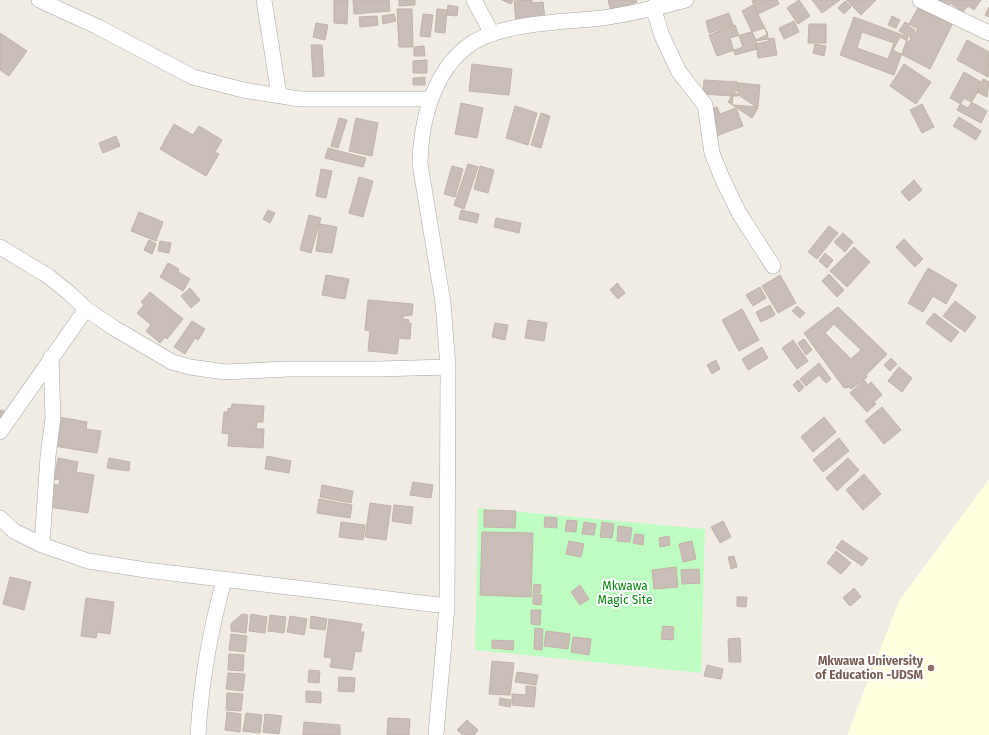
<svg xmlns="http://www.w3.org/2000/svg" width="989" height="735" viewBox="0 0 989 735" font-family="'Fira Sans',sans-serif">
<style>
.education{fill:#fffede}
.park{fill:#befdc2}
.building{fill:#c8beb7;stroke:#c3b2a5;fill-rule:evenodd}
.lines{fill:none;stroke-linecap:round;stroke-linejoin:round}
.street-casing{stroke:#a6a6a6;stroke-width:16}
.street{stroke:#fff;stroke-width:15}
.education-dot{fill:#8d6e63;stroke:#fff;stroke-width:1.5}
.labels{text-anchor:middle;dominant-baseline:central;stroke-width:4;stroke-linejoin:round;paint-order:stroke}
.park-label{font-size:12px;fill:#04850d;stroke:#fff}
.education-label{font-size:12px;font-weight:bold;fill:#785e54;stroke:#fff;text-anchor:end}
</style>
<rect width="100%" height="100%" fill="#f0ece4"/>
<path class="education" d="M989 479V735H847L899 601Z"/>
<path class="park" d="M478 508 705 529 701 673 475 650Z"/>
<path class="building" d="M334 0H348L347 24 334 23Z
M353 0H389L390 11 354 14Z
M399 0H415V5L399 6Z
M502 0H513L511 4Z
M532 0V3L543 2 545 19 516 22 514 1Z
M608 0H636L637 2 611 11Z
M755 0H777L779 4 758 14 752 1Z
M799 0 810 16 798 24 787 8Z
M812 0H840L822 13Z
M846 0H876L861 15Z
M936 0H981L974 10 968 6 963 12 950 3 947 7Z
M845 1 851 7 844 14 838 8Z
M448 5 458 7 457 16 447 15Z
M753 5 768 34 756 40 742 11Z
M989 7V17L985 15Z
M918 8 952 25 930 69 893 50 900 37 909 42 915 30 908 26Z
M397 9H412L413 47H399Z
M437 9 447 10 445 33 435 32Z
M729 13 733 25 709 33 706 21Z
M394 14 396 21 383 24 382 16Z
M423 14 433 15 430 37 420 36Z
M377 16 378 25 360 27 359 17Z
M892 16 900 20 896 28 888 25Z
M854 17 908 37 894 75 840 55ZM862 32 894 43 888 59 857 48Z
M794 21 799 32 784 39 779 28Z
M905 22 918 29 912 38 899 31Z
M316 23 328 25 325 40 313 37Z
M809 24H826V43H808Z
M735 25 743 47 717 56 709 35Z
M765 28 769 41 756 44 757 49 735 55 730 38Z
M0 33 27 51 9 76 0 70Z
M774 38 777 55 758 58 756 41Z
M967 40 989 52 988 77 957 60Z
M815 44 826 46 824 56 813 53Z
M311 45H322L324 76 313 77Z
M424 46 425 56H414V47Z
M427 60V73H413V61Z
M472 64 512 69 509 95 469 91Z
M904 64 931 82 916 104 890 86Z
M964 72 983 83 968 108 950 98Z
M425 77V85H413V78Z
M983 79 989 82 987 97 977 92Z
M704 80 738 82V91H732V96L703 94Z
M739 83 760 85 758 107 732 105 733 96H738Z
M734 92 758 108 752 118 728 102Z
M964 98 987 111 981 123 957 110Z
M461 103 483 108 477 138 455 134Z
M922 104 934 127 922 133 910 110Z
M515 106 537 113 528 145 506 138Z
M717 107 720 114 736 108 743 126 716 136 707 111Z
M541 113 550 116 541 148 531 145Z
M959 117 981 131 976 140 953 126Z
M339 118 347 120 338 148 331 146Z
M356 118 378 123 372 156 349 151Z
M174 124 193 135 199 126 222 140 215 152 219 154 206 176 160 149Z
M116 136 120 146 103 153 99 143Z
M328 148 366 158 363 167 325 158Z
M468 164 478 167 464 209 454 205Z
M452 166 463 169 455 197 444 194Z
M480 166 494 170 488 193 474 189Z
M321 169 332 171 326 198 316 196Z
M359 177 373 181 363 217 349 213Z
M914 180 922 190 909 201 901 192Z
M268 210 275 213 270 223 263 219Z
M461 210 479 214 477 223 459 219Z
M139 212 163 222 156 241 131 231Z
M309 215 321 218 311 253 300 250Z
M496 218 521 223 519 233 494 227Z
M320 224 337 227 332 253 316 251Z
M829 226 838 233 817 259 808 252Z
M843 233 853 242 845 252 834 242Z
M904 239 923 259 915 267 896 247Z
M149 240 156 244 152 254 144 250Z
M160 241 171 243 169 253 158 251Z
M854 247 870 262 847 287 830 271Z
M825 253 833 260 827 268 819 261Z
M168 263 179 269 178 272 190 279 183 291 160 277Z
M928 268 957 285 946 304 933 296 923 312 908 303Z
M829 274 844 290 837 297 822 281Z
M326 275 349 279 345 299 322 295Z
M780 275 796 303 778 313 762 286Z
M617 283 625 293 618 299 610 290Z
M760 287 766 298 753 306 746 295Z
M190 288 200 300 191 308 181 296Z
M150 292 183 319 167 339 165 337 160 343 146 331 151 325 137 313 144 305 141 302Z
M368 300 413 304 412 315 403 316V319L409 320 408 323H411L410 339 399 338 397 354 368 351 370 331 365 330Z
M955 301 976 317 965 332 943 316Z
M770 305 775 315 761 322 756 312Z
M797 306 805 313 800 318 792 311Z
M838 307 887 354 866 375 867 377 851 389 849 387 844 388 804 333ZM834 324 861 350 851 359 825 333Z
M742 309 759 340 739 351 722 320Z
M934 313 959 332 951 342 926 323Z
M528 320 547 323 544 341 525 338Z
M192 321 205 329 198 340 195 338 185 354 174 347Z
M495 323 508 325 505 340 492 337Z
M804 339 812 350 806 355 798 343Z
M793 340 808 361 797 369 782 348Z
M762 347 768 358 748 370 742 359Z
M891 358 897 364 890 371 884 365Z
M716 360 720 369 712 374 707 365Z
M819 363 831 379 826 383 819 375 806 386 800 379Z
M899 367 912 378 902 392 888 381Z
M798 380 804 387 799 392 793 385Z
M864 380 868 385 871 382 882 395 874 402 876 404 867 412 850 393Z
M232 404 264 406 263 422H257L256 429H264L263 448 228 446 229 434 222 433 224 412H228V408L231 409Z
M882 407 901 430 884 444 865 421Z
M0 410 4 411 0 430Z
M59 417 87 422 86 429 101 431 97 453 54 446Z
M824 417 836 432 813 452 801 437Z
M839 438 849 451 823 472 813 460Z
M267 456 291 461 289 473 265 469Z
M58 458 78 462 76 472 94 475 88 513 49 507 53 484 59 485 60 480 54 479Z
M109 458 130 462 129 471 107 468Z
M848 458 859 470 837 491 826 478Z
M864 474 881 494 863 510 846 490Z
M413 482 433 485 431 498 410 495Z
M322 485 353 491 351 503 320 497Z
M319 499 352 505 350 518 317 513Z
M370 503 391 506 386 540 365 537Z
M394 505 413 507 411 524 392 521Z
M484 510 516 511 515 528 484 527Z
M545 517 557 518V528L544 527Z
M567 520 577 521 576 532 565 531Z
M723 521 731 537 720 543 711 527Z
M341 522 365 525 363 540 339 537Z
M584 522 596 524 594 535 582 534Z
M602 522 614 524 612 538 600 537Z
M618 526 632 528 630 542 617 541Z
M482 532 533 533 531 597 480 595Z
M635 534 644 535 643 545 633 543Z
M669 536 670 545 660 547 659 538Z
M842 540 868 558 862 566 836 548Z
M569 541 584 544 581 557 566 554Z
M692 541 696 559 683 562 679 544Z
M836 551 851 563 841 574 827 563Z
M734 556 737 567 731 569 728 557Z
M676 567 678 587 654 589 652 570Z
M699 569 700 583 682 584 681 570Z
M10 577 31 582 24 610 3 604Z
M534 584 541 585 540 593H533Z
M580 585 589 599 580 605 571 592Z
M854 588 861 597 850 606 843 598Z
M533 594 542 595 541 605 533 604Z
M737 597H747L746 607 737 606Z
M86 598 114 602 110 634 97 632 96 638 81 636Z
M531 610H541L540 625 531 624Z
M242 614 248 615 246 633 231 631V624Z
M251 614 267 617 265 633 249 631Z
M270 615 286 617 284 633 268 631Z
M290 616 307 619 304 635 287 632Z
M311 616 327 619 325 630 310 628Z
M329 619 362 624 360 632H364L361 652 355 651 352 670 330 667 332 658 324 657Z
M663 626 674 627 673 640 661 639Z
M535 628 543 629 542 650 534 649Z
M546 631 570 634 568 649 544 646Z
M231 634 247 636 245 652 229 650Z
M573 637 591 639 589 655 571 652Z
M740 638 741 662H729L728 639Z
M492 640 514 641 513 650 492 648Z
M229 654 244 655 243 671 228 670Z
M492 661 514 663 510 695 489 694Z
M707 665 723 669 721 679 704 676Z
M309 670 320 671 319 683 308 682Z
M517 672 538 675 536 685 515 682Z
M228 673 245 674 243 691 226 689Z
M339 677 355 678 354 692 338 691Z
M526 686 536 687 534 707 512 705V694L526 695Z
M306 691 321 692V703L306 702Z
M227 693 243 694 241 711 226 710Z
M500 698 511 700 510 707 499 705Z
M227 712 241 714 240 732 225 730Z
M246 713 262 715 260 733 243 731Z
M265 714 282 716 279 734 263 732Z
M388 718 410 719 409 735H387Z
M467 720 478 730 474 735H463L457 730Z
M304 722 340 725V735H303Z"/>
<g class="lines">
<defs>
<path id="street" d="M39 0 98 27 193 77 243 90 300 99H430
M264 0 279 95
M474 0 492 34
M920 0 989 33
M653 7 662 36 679 72 705 105 712 153 722 178 739 213 773 266
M0 247 48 276 68 292 86 309 114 328 172 362 190 367 225 372 288 369H378L448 367
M0 432 86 309
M0 518 14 531 42 545 88 561 146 570 447 606
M42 545 48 456 53 418 51 357
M198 735C201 682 210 631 224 580
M436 735 447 606 448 367 443 303 420 164C421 114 438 52 491 34 526 22 566 22 602 18 629 14 660 7 686 0"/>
</defs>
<use href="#street" class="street-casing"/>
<use href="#street" class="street"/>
</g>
<circle class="education-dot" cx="931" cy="668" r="4"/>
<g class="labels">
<g class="park-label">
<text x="625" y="586">Mkwawa<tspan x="625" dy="14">Magic Site</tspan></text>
</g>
<g class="education-label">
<text x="923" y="661">Mkwawa University<tspan x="923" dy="14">of Education -UDSM</tspan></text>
</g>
</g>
</svg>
